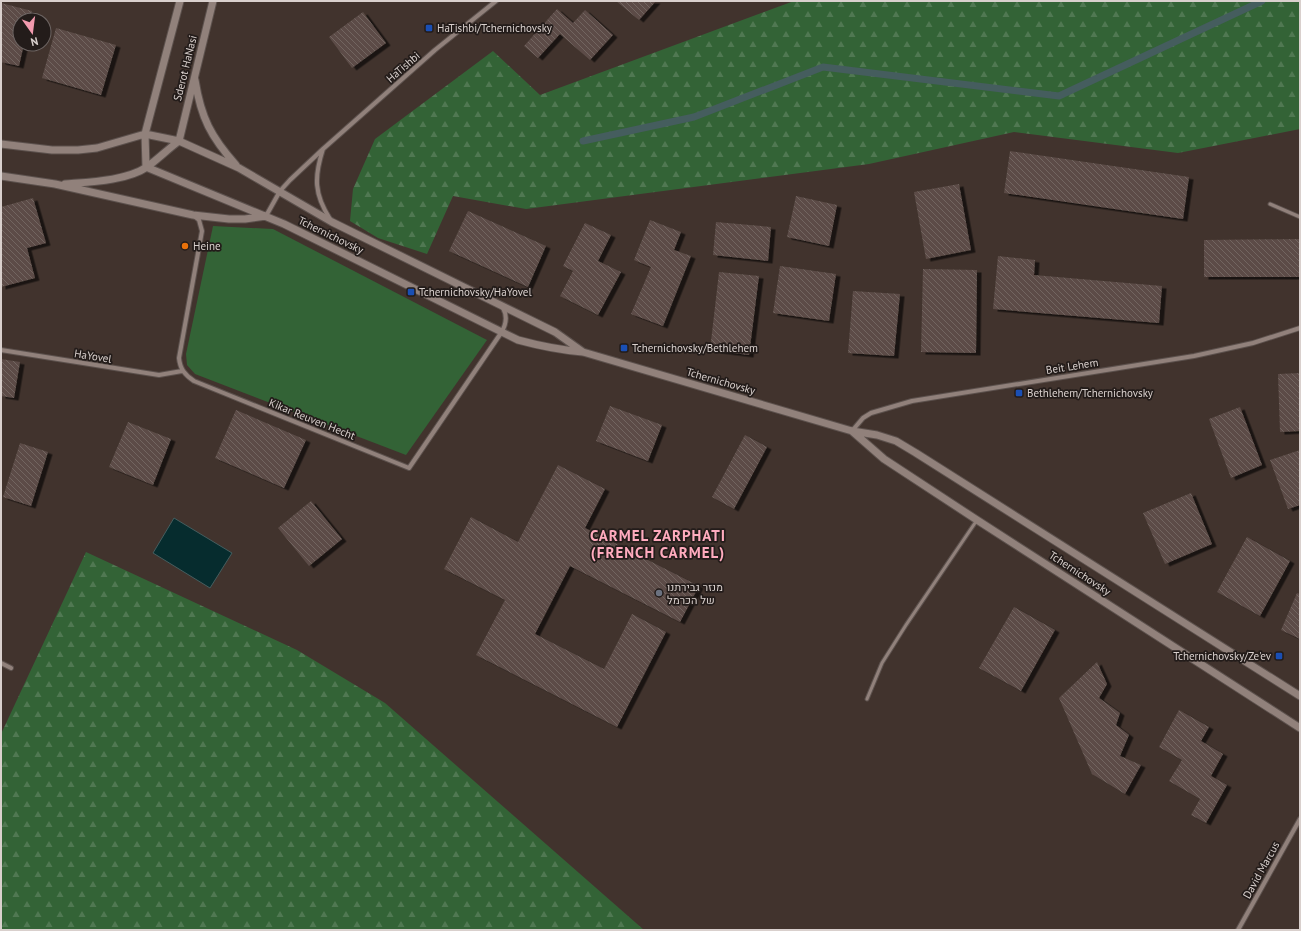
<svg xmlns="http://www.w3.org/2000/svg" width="1301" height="931" viewBox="0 0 1301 931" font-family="'PT Sans',Heebo,sans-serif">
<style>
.forest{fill:url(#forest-firs)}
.garden{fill:#336336}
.water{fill:#062c2e;stroke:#455d5e}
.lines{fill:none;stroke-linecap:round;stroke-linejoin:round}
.stream{stroke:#455d5e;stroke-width:7}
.building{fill:url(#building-back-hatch);filter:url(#shadow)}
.service-casing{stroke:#5c514d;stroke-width:5}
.minor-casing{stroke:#5c514d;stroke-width:6}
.tertiary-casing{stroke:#5c514d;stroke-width:9}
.service{stroke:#91817b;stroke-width:3}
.minor{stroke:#91817b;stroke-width:4}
.tertiary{stroke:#91817b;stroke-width:7}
.transit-dot{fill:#1a4fb4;stroke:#231c1a;stroke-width:1.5}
.food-dot{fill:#e8710a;stroke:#231c1a;stroke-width:1.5}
.worship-dot{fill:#6b7280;stroke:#231c1a;stroke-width:1.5}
.labels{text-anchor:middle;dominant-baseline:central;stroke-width:3.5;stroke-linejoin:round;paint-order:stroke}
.poi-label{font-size:11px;fill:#d9d0cd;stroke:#231c1a;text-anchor:start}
.street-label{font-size:11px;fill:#d9d0cd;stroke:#231c1a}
.district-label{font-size:15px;font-weight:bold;letter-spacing:1px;fill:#ffabbe;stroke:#231c1a}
</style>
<defs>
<pattern id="forest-firs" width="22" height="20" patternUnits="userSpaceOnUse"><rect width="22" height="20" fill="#336336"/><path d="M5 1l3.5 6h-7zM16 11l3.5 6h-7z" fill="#507852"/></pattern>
<pattern id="building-back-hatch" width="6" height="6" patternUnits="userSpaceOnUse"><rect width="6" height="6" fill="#5b4c47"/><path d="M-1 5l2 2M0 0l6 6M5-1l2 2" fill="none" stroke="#726560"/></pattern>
<filter id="shadow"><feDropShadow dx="4.5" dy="2.5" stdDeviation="0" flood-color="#0009"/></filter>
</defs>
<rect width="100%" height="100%" fill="#41332d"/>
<path class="forest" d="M794 1H1300V129L1178 153 1014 132 869 164 526 209 453 196 427 254 378 238 350 221 353 189 375 139 493 51 540 95Z
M86 552 297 650 385 703 644 930H1V734Z"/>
<path class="garden" d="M213 226 273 229 487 340 406 455 195 374 187 365 186 354Z"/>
<path class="water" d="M174 518 232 553 210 588 153 553Z"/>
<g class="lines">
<path class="stream" d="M583 141 694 117 823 67 1059 96 1262 1"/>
</g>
<path class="building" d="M616 1H656L639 20Z
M1 3 32 11 30 20H20V44H24L19 66 1 62Z
M557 9 573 23 585 10 613 35 590 60 560 34 538 58 524 46Z
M363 12 386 43 352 68 329 37Z
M56 28 116 45 101 95 42 78Z
M1010 151 1189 177 1183 219 1004 193Z
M959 184 971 250 926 259 914 192Z
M796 196 837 205 829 246 787 237Z
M33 198 46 243 27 248 35 278 1 287V207Z
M468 211 546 246 528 287 449 251Z
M650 220 681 232 674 250 691 256 663 326 631 314 651 267 634 260Z
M716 222 771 227 768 261 713 255Z
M585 223 611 235 598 261 621 272 598 315 560 296 573 271 563 266Z
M1300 239V277H1204V240Z
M998 256 1035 260 1034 275 1162 286 1159 323 993 309Z
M780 266 836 274 829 321 773 313Z
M923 269 977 270 976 353 921 352Z
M719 272 759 276 749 355 710 350Z
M853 291 900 294 894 356 848 353Z
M1 359 20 362 14 398 1 396Z
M1300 373V431L1280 432 1278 374Z
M610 406 662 425 648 461 596 441Z
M1240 407 1262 465 1231 478 1209 419Z
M236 410 306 440 284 488 215 458Z
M128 422 171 439 153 485 109 467Z
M745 435 767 447 734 509 712 497Z
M20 443 48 452 31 506 3 497Z
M1300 450V505L1288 509 1270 460Z
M558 465 605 489 585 528 699 586 680 622 570 566 535 634 604 669 632 614 666 632 617 727 476 655 505 600 444 569 471 517 518 542Z
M1191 493 1212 544 1165 564 1143 513Z
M311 501 342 539 309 566 278 528Z
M1247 537 1290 561 1260 616 1217 592Z
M1297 593 1300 594V639L1281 630Z
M1014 607 1055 630 1021 691 979 668Z
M1097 662 1107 684 1099 698 1120 713 1116 725 1129 735 1120 756 1141 765 1125 794 1092 774 1059 698Z
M1179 710 1209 727 1201 741 1223 754 1211 776 1227 785 1206 823 1191 815 1200 799 1169 781 1182 760 1159 747Z"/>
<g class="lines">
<defs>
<path id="service" d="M1270 204 1300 217
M867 699 882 663 906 625 977 520"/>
<path id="minor" d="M323 149C314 177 314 194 330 219
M194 216 199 220 202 231 179 358C180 369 185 375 194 381L409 468 501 333C506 325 508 317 503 308
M266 216 280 191 290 180 323 149 435 50 496 1
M1 350 159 375 182 371
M852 431 863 418 871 413 912 401 1194 356 1253 343 1300 328
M1 663 11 668
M1238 930 1300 819"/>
<path id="tertiary" d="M195 80C201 118 211 137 236 165
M179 141 213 1
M1 144 52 150H78L97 148 145 134 179 141 239 168 332 222 555 332 583 352
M146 167 284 224 518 340C540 346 561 350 583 352L852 431 877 435 896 441 916 453 1300 696
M146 167 145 134 180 1
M1 176 55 184 193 215 229 219H245L266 216
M65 184C89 182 126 181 147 167 158 159 168 149 179 141
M852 431 884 459 977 520 1300 728"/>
</defs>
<use href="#service" class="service-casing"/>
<use href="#minor" class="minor-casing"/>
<use href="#tertiary" class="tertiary-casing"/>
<use href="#service" class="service"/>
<use href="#minor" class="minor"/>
<use href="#tertiary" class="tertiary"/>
</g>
<g class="transit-dot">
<rect x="425" y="24" width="8" height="8" rx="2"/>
<rect x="407" y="288" width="8" height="8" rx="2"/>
<rect x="620" y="344" width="8" height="8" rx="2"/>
<rect x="1015" y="389" width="8" height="8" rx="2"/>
<rect x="1275" y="652" width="8" height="8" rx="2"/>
</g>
<circle class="food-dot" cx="185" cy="246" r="4"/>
<circle class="worship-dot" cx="659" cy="593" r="4"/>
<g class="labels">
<g class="poi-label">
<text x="437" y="28">HaTishbi/Tchernichovsky</text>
<text x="193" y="246">Heine</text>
<text x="419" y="292">Tchernichovsky/HaYovel</text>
<text x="632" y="348">Tchernichovsky/Bethlehem</text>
<text x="1027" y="393">Bethlehem/Tchernichovsky</text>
<text x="667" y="587">מנזר גבירתנו<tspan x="667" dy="13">של הכרמל</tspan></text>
<text x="1271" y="656" text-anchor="end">Tchernichovsky/Ze'ev</text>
</g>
<g class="street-label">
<text transform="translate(403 67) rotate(-41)">HaTishbi</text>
<text transform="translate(185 68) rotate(-76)">Sderot HaNasi</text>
<text transform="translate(331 235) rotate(26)">Tchernichovsky</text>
<text transform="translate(93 356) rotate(9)">HaYovel</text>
<text transform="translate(1072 366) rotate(-9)">Beit Lehem</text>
<text transform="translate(721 381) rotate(16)">Tchernichovsky</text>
<text transform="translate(312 419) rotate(22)">Kikar Reuven Hecht</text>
<text transform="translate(1080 573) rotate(33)">Tchernichovsky</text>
<text transform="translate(1261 870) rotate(-61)">David Marcus</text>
</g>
<g class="district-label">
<text x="658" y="535">CARMEL ZARPHATI<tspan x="658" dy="17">(FRENCH CARMEL)</tspan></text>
</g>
</g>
<rect width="1301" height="931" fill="none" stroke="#d9d0cd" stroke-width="4"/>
<g transform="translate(32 32) rotate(166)"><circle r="19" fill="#231c1a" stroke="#6c6462"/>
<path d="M0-3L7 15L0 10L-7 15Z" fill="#f29aae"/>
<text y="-6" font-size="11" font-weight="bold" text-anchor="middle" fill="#d9d0cd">N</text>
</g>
</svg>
